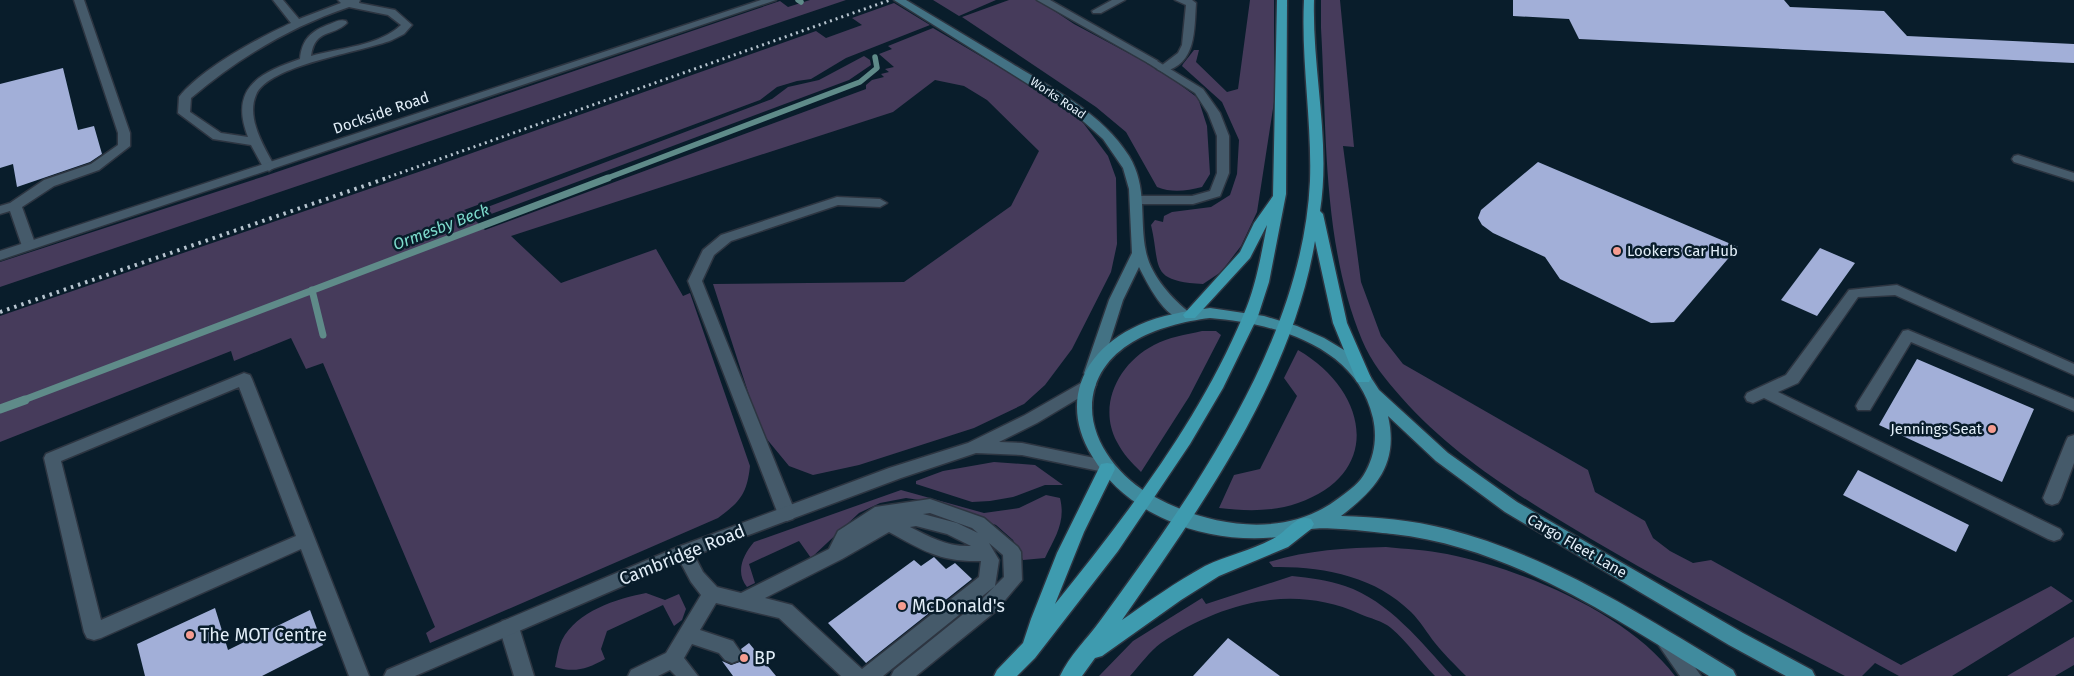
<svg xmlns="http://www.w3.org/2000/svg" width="2074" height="676" viewBox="0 0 2074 676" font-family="'Fira Sans',sans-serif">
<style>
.green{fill:#463b5b}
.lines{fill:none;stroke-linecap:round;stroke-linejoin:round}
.stream-far2{stroke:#5f8b89;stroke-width:5.5}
.stream-far1{stroke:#5f8b89;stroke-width:7}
.stream{stroke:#5f8b89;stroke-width:9}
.building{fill:#a2afd8}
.service-casing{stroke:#2d3541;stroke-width:3}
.minor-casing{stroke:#2d3541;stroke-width:3}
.tertiary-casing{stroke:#2d3541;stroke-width:3}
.secondary-casing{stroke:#2d3541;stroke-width:3}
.primary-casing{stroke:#2d3541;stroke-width:3}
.trunk-casing{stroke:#2d3541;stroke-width:3}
.service{fill:#455a6a;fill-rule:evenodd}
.minor{fill:#455a6a;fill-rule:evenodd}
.tertiary{fill:#455a6a;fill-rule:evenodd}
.secondary{fill:#437284;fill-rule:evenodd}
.primary{fill:#408b9e;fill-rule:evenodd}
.trunk{fill:#3e9baf;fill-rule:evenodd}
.rail-far1{stroke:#b7c4cf;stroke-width:3;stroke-dasharray:2 4;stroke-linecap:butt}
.rail{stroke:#b7c4cf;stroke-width:4;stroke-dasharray:2.5 5;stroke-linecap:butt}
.poi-dot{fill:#f59c90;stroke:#091d2b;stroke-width:2}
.labels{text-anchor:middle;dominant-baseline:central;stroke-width:5;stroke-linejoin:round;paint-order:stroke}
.far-street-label{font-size:12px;fill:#e2eef8;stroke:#091d2b}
.street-label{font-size:15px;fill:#e2eef8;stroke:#091d2b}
.poi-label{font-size:15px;fill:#e2eef8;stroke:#091d2b;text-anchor:start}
.water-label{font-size:16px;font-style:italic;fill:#7ddacc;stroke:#091d2b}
.near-street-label{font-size:18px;fill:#e2eef8;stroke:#091d2b}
.near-poi-label{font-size:18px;fill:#e2eef8;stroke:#091d2b;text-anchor:start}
</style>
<rect width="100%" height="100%" fill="#091d2b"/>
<path class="green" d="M810 0H846L0 287V262L262 177 780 1 788 7Z
M933 0H996L959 16Z
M1009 0H1038L1074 24 1160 70 1198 98 1207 126 1210 174 1202 187C1186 191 1172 193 1157 187L1126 132 1096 107 962 17Z
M1250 0H1274V102L1257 212 1241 246 1221 272 1203 284C1148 281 1161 267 1151 225L1155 220 1163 222 1164 216 1172 212 1211 207 1230 195 1237 174 1239 140 1222 102 1182 66 1183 64 1194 50H1199L1196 62 1227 92 1238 89Z
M1321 0H1340L1354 147 1343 146 1361 282 1381 336 1403 364 1588 470 1595 492 1645 521 1653 538 1670 551 1693 563 1711 560 1901 665 2051 586 2073 601 1952 676H1899L1875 663 1862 676H1845C1759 632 1674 588 1591 539 1522 498 1455 458 1401 397 1386 380 1371 362 1362 340 1322 243 1327 132 1321 28Z
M894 3 930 25 846 58 811 79 797 81 777 87 760 100 464 210 469 214 772 99 788 87 819 80 864 56 870 60 871 65 849 80 475 220 485 230 866 89V85L872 80 884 77 881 74 889 72 885 69 894 67 879 54 892 49 888 46 933 28 1068 108 1084 124 1108 156 1116 178 1117 244 1111 272 1072 349 1045 385 1024 404 974 428 859 465 813 475 789 466 761 432 713 284 904 282 1011 206 1039 151 987 100 964 86 935 80 893 112 511 236 561 283 656 249 683 296 690 293 750 466C747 494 740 502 718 518L430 643 426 633 435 627 323 363 306 369 291 338 234 361 231 351 0 442V316L430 168 816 31 826 38 862 25 852 18Z
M1202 331H1216L1221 335 1189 397 1141 472C1132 463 1123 454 1117 442 1097 405 1119 363 1154 345 1169 337 1185 335 1202 331Z
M1298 350C1367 390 1385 472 1298 503 1273 512 1245 511 1219 508L1234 475 1260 469 1297 396 1284 378Z
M994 462 1035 465 1063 485H1045L1013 497 990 501 972 502 916 484V481L943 471Z
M901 490 984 513 1019 508 1046 495 1060 498C1066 522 1055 537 1045 558L1023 560 1013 540 996 525 926 501 906 498 880 503 859 513 811 558 799 541 749 564 755 583 747 587C735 572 743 555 754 542Z
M1386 547C1406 549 1427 550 1447 554 1522 569 1629 614 1675 676H1466C1456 666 1444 654 1435 643 1427 633 1421 622 1411 612 1375 576 1322 566 1273 567L1269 562C1308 550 1345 548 1386 547Z
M1292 576C1310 578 1328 580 1345 586 1389 601 1421 642 1452 676H1435C1420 661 1407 641 1391 628 1383 621 1369 618 1360 614 1292 583 1221 603 1161 643 1150 651 1140 665 1130 676H1099L1133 641 1202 598 1206 604Z
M646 593 665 600 679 594 686 609 682 620 674 626 663 605 607 631 601 649 605 659C587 669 575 673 555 667 557 659 558 648 562 640 577 611 616 599 646 593Z
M2074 637V665L2055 676H2007Z"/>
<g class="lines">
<path class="stream-far2" d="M798 0 801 2
M605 179 860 82 877 68 875 57"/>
<path class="stream-far1" d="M312 290 323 335
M21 401 608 178"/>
<path class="stream" d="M0 409 25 400"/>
</g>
<path class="building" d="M1513 0H1784L1790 7 1884 11 1907 36 2074 44V63L1579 39 1569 19 1513 16Z
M63 68 78 130 94 126 102 154 90 162 17 187 13 164 0 168V84Z
M1538 162 1738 247 1674 322 1651 323 1560 279 1545 257 1493 233 1482 225 1478 218 1481 210Z
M1820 248 1855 263 1817 316 1781 300Z
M1917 359 2034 409 2002 482 1879 425Z
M1858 470 1969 525 1956 552 1843 495Z
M934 557 946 569 955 563 972 579 866 663 828 623 914 560 921 566Z
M215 608 228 650 310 610 323 645 262 676H145L137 644Z
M1228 638 1280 676H1193Z
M749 643 776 676H733L722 661 731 665 740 662 744 655 741 649Z"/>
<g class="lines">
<defs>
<path id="service" d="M74 0H84L130 133V146L99 170 54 186 22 207 36 246 29 250 22 246 10 211 0 214V206L10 203 44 180 91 164 118 145V133Z
M273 0H283L299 19 341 3 338 0H360L359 3 395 10 412 25 404 34 392 40C362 52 268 65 256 95 246 118 264 147 275 167L269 171 263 167 251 145 213 139 178 113 179 97C201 69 258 38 291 23ZM349 7 388 15 401 25C379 46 339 48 311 56 315 28 333 37 347 23L346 21C340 19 335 22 330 24 311 31 302 39 300 59 259 73 229 88 248 137L221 133 190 112 191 98C238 58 290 27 349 7Z
M1037 0H1050L1158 61 1152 64 1148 63Z
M1112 0H1125L1101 13H1093L1092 11Z
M1175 0H1192L1196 3C1194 30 1197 64 1163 72L1157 69 1178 53 1182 45 1186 5Z
M837 197 880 199 887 203 880 207 838 205 731 241 714 255 702 281 796 514 793 519 787 521 781 519 778 514 688 281 703 250 721 235Z
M1897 285 2074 364V375L1895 295 1858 297 1798 383 1778 392 2060 529 2063 534 2060 539 2054 541 2048 539 1764 398 1753 403 1747 401 1745 397 1747 393 1786 375 1849 290Z
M1908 330 2074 399V411L1911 342 1870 410H1858L1856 406 1858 402 1903 331Z
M244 373 250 375 252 379 369 676H349L301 549 101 638 94 640 87 638 84 632 44 458 46 454ZM239 387 296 536 101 620 61 461Z
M2074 435V463L2061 498 2058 503 2052 505 2046 503 2043 498 2066 441 2068 437Z
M930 499 984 518 1018 547 1021 552 1022 580 996 611 916 676H891L894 670 982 599 1004 577 1003 555 989 543 999 560 995 586 883 676H841L779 618 716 603 700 630 733 641 742 654 739 660 732 663 725 660 719 653 692 644 684 658 698 676H676L670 670 658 676H628L631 670 666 653 701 595 691 582 675 552 678 547 684 545 690 547 703 572 717 587 741 593 829 549 838 531 875 507ZM930 513 972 528 978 533 957 523 923 514ZM916 526 947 534 971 546C947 547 930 537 910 527ZM889 532C924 551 940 562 981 561L979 577 862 669 792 605 765 598 842 559Z
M509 619 516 621 519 627 534 676H514L499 627 502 621Z"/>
<path id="minor" d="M1152 58 1203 89 1220 113 1229 136V173L1220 196 1193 204H1137L1130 200 1137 196H1192L1210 191 1217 173V136L1208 113 1195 93 1148 63 1146 61Z
M2018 155 2074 173V181L2014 162 2012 159 2014 156Z
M1088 379 1094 381 1096 385 1094 389 1037 423 999 442 1022 443 1104 460 1110 461 1112 466 1110 471 1104 472 1022 455 976 453 901 478 690 557 415 676H384L387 670 678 547 889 468 968 443 1025 415Z
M1665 632 1672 634 1701 676H1680L1655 640 1658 634Z"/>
<path id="tertiary" d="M761 0H776L0 260V251Z"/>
<path id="secondary" d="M894 0H906C941 21 976 42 1011 63 1053 89 1102 113 1129 156 1148 187 1139 219 1146 252 1151 276 1172 299 1190 313L1192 316 1190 319C1168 326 1147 283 1139 267L1123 300 1100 373 1097 377H1087L1084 373 1109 300 1132 253 1129 189 1123 168 1103 139 1074 113Z"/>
<path id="primary" d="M1210 308 1264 316 1297 326 1324 338 1349 353 1368 373 1379 390 1448 453 1517 502 1743 633 1812 670 1815 676H1786L1729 645 1505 512 1436 461 1388 416C1399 464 1376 489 1341 516 1377 517 1412 520 1447 529 1551 556 1642 615 1733 670L1736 676H1709C1611 616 1510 547 1393 534 1374 532 1327 526 1311 529 1305 530 1299 534 1293 535 1252 542 1206 538 1167 520 1135 506 1110 486 1092 456 1059 402 1083 350 1139 325 1161 315 1186 311 1210 308ZM1210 318C1274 323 1357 346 1373 418 1377 436 1375 454 1366 471 1360 483 1350 490 1339 498 1285 540 1209 527 1153 496 1122 480 1092 444 1092 408 1093 346 1160 324 1210 318Z"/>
<path id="trunk" d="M1277 0H1287L1286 194 1269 282 1258 316 1223 388 1190 444 1118 551 1035 658 1017 676H994L997 670 1023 643 1031 619 1057 553 1101 464 1107 463 1113 464 1115 469 1084 532 1055 604C1126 516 1199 421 1243 316 1256 287 1261 255 1267 225L1250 258 1195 318H1185L1183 315 1240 252 1254 223 1273 196Z
M1304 0H1314C1312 70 1331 142 1320 211L1323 214 1347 323 1371 378 1369 382H1357L1333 323 1315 241C1291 382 1202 505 1122 620 1149 601 1176 582 1205 566 1228 555 1254 550 1276 537 1288 530 1297 514 1311 519L1314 524 1311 529 1288 547 1219 576 1181 600 1102 656 1095 658 1082 676H1060C1069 656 1087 639 1100 621 1132 577 1164 533 1193 488 1251 397 1305 291 1310 181 1312 121 1301 61 1304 0Z"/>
</defs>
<use href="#service" class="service-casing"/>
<use href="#minor" class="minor-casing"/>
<use href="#tertiary" class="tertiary-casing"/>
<use href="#secondary" class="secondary-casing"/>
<use href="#primary" class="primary-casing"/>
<use href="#trunk" class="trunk-casing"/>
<use href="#service" class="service"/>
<use href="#minor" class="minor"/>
<use href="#tertiary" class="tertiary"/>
<use href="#secondary" class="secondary"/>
<use href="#primary" class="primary"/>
<use href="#trunk" class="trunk"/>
<path class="rail-far1" d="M383 179 890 0"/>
<path class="rail" d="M0 312 387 178"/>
</g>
<g class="poi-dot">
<circle cx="1617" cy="251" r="5"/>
<circle cx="1992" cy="429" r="5"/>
<circle cx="902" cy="606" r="5"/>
<circle cx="190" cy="635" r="5"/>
<circle cx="744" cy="658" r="5"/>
</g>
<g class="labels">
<g class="far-street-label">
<text transform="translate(1058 98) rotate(34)">Works Road</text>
</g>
<g class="street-label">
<text transform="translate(381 113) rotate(-19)">Dockside Road</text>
<text transform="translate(1577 546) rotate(30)">Cargo Fleet Lane</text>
</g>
<g class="poi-label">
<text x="1627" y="251">Lookers Car Hub</text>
<text x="1982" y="429" text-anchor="end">Jennings Seat</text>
</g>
<g class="water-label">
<text transform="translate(441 227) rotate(-21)">Ormesby Beck</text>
</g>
<g class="near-street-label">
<text transform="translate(682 555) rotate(-22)">Cambridge Road</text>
</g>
<g class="near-poi-label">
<text x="912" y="606">McDonald's</text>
<text x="200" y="635">The MOT Centre</text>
<text x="754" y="658">BP</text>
</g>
</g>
</svg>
